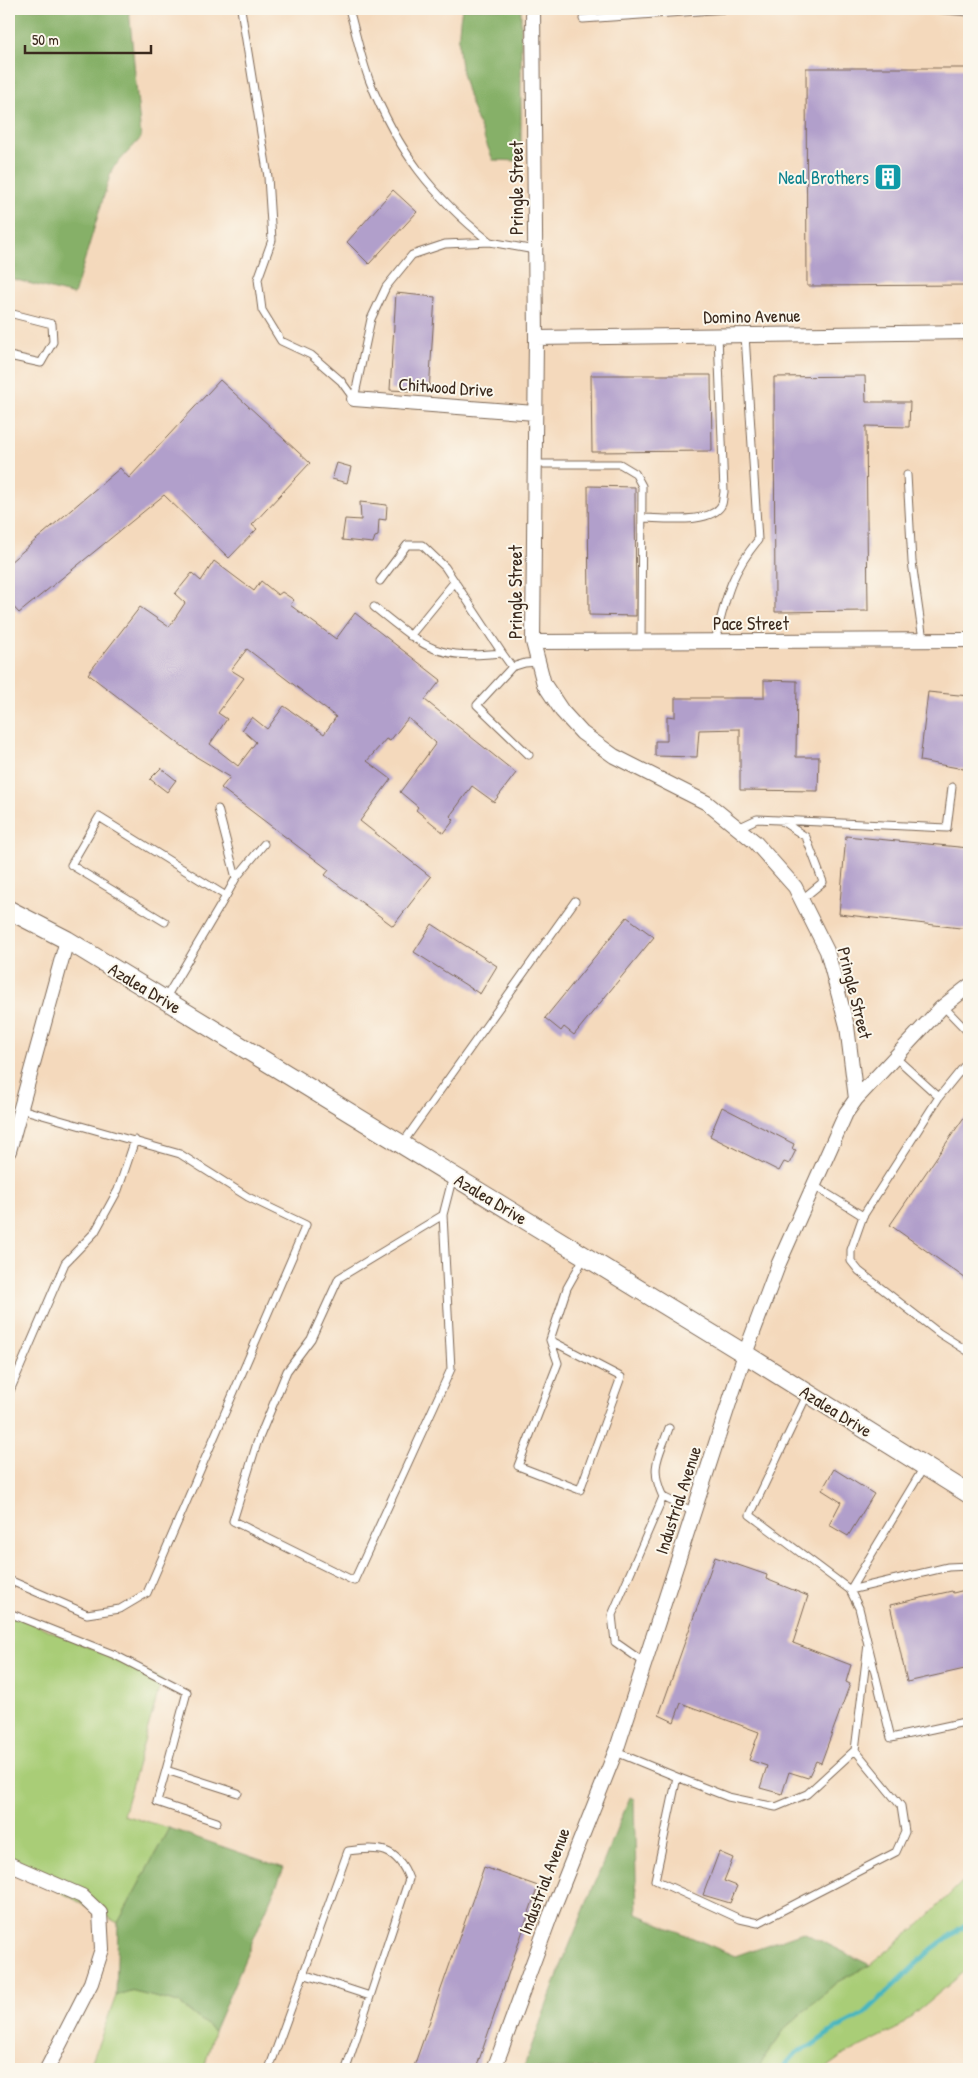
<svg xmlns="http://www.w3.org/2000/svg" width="978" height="2078" viewBox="0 0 978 2078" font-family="'Patrick Hand',sans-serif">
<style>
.green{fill:#a9cd77;stroke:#727c4a}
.forest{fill:#86b068;stroke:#606d43}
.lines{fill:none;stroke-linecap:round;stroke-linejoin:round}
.stream{stroke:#47b6be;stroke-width:5}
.building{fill:#b19fcb;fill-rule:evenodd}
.service-casing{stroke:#7c6755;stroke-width:9}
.minor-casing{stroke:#7c6755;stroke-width:16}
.tertiary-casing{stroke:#7c6755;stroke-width:20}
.service{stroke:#fff;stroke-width:7}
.minor{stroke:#fff;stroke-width:14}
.tertiary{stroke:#fff;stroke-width:18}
.labels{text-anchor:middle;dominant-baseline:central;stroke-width:4;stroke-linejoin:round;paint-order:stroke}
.culture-label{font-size:18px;fill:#0d838f;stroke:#fbf7ec;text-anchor:end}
.street-label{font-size:18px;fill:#3b2a1e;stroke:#fbf7ec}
</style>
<rect width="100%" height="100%" fill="#fbf7ec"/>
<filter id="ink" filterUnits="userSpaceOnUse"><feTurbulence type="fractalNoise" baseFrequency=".02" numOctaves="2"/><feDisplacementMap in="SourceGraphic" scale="10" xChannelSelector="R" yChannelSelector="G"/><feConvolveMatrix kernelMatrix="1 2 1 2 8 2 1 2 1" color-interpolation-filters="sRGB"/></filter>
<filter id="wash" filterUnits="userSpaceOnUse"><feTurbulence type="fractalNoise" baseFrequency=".0096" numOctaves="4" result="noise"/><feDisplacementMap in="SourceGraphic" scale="20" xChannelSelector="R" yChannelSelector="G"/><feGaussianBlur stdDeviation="1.12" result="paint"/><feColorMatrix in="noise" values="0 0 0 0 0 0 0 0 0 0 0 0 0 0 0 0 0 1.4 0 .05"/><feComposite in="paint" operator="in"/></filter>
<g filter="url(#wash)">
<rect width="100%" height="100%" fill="#f4d9bc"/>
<path class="green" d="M9 1613 162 1679 123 1815 169 1828 118 1923 9 1864Z
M969 1875V1968L896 2029 845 2054 824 2069H757L786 2027 837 1982 870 1965 920 1924Z
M130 1991 179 2003 214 2031 204 2069H89L116 1996Z"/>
<path class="forest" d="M9 9H129L141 138 112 169 74 295 9 278Z
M462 9H521V161L493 160C473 108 450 66 462 9Z
M630 1797 634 1799 637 1914 735 1956 803 1932 870 1965 837 1982 786 2027 757 2069H523L563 1961Z
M169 1828 284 1868 214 2031 179 2003 130 1991 116 1996 118 1923Z"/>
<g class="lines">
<path class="stream" d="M782 2069 797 2052 811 2046 832 2031 864 2014 932 1949 969 1922"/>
</g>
<g id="blocks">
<path class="building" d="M806 68H969V285L807 286Z
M393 190 417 212 369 264 347 242Z
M396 293 435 297 429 392 390 390Z
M591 375H711L712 451 592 452Z
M865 376 866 402H910L909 427 866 426 868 611 775 612 774 377Z
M220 380 310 463 252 525 257 529 229 558 164 495 19 613 9 602V563L120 468 129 478Z
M337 463 351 467 347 483 332 479Z
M588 486 635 487 636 616 589 615Z
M360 502 387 505 386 520 379 519 378 536 375 537 373 543 342 540 345 519 361 520Z
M214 561 254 591 261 581 278 595 282 592 294 600 290 605 336 639 355 613 441 680 425 700 516 773 494 802 472 786 450 816 454 820 444 833 416 810 418 807 400 792 436 743 408 718 390 741 386 739 367 761 391 779 360 821 431 877 393 926 325 875 329 870 221 788 230 777 195 756 88 674 140 607 169 627 185 603 175 594 192 573 201 581ZM247 649 336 717 324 734 284 706 267 729 252 717 242 730 256 742 238 766 210 744 227 719 218 713 244 678 231 670Z
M764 680 797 681 796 757H819L818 791 740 790V729L699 730 697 757 655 756V741H667V716L675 717V698H764Z
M928 692 969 696V770L920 761Z
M161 768 176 780 167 792 150 779Z
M846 836 969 848V929L839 914Z
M627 917 654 937 574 1035 564 1027 561 1031 545 1018Z
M432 924 497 966 480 994 414 952Z
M722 1107 794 1144 792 1149 796 1150 789 1164 784 1162 779 1171 710 1136Z
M969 1110V1281L890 1225Z
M834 1469 874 1494 848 1536 829 1525 841 1502 822 1490Z
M715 1557 767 1575 766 1579 808 1596 793 1643 851 1665 846 1682 850 1684 821 1763 816 1761 808 1778 789 1772 782 1794 760 1788 767 1766 749 1760 759 1732 681 1703 674 1722 659 1715Z
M969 1589V1668L907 1682 890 1605 952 1591 953 1593Z
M719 1852 733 1858 724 1881 737 1886 730 1903 703 1895Z
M484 1867 538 1886 476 2069H413Z"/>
</g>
</g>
<g filter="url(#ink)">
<use href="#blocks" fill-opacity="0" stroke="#7c6755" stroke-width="1"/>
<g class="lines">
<defs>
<path id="service" d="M241 9 268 177 272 240 258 279 262 310 281 341 311 355 341 381 354 399 371 319 386 287 412 255 445 244 490 242 535 250
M349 9C356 33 361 59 370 82 398 151 432 196 490 242
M933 9 969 12
M583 19 727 9
M9 313 52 324 53 342 41 363 9 356
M535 464H620L635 473 642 486 641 642
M907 475 912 562 923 640
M642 518C661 518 713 525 722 504 723 501 723 496 724 492L718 335
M380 581 407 545H422L445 567 502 653
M374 607C424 647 435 660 502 653L512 667 525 663 538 662
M410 636 455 581
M715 641C726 598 729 576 758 540L745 335
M512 667 477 705 529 755
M218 809 236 878
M780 820 806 837 823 882 801 900
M738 828 757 819 947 828 952 787
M226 896 236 878 264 844
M165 922 71 865 99 817 226 896 165 999
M943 1006 969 1033
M895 1057 939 1097
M969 1060 939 1097 863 1216 851 1250V1261L859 1271 939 1333 969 1352
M402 1144 575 901
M813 1185 863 1216
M443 1215 339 1278 311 1339 287 1371 257 1443 233 1521 354 1581 451 1369 443 1215 453 1176
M550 1340 621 1377 580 1490 518 1466 558 1363 550 1340 567 1288 585 1256
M9 1393 65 1263 95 1232 118 1190 135 1140
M808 1393 750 1515 850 1590 924 1467
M669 1428C659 1457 649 1466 663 1497L694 1512
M969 1566 948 1567 850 1590 859 1608 891 1738 969 1721
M9 1580 87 1614 120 1609 147 1593 306 1225 248 1197 180 1154 21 1109
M9 1613 115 1655 187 1692 166 1770 238 1793
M645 1663 615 1642 612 1615 663 1497
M616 1752 677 1777 655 1880 740 1919 758 1923 896 1852 905 1832 901 1806 855 1750 868 1644
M166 1770 157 1802 217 1822
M677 1777 728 1797 776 1807 807 1794 855 1750
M303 1974 370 1996
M269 2069 348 1851C378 1847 397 1846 409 1879L346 2069"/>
<path id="minor" d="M533 9 536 338 533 642 544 684 562 711 582 733 614 756 707 803 755 842 795 887 827 951 847 1026 856 1099
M536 338 969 332
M354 399 535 413
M533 642 969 640
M9 1151 67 940
M9 1864 82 1896 100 1913 102 1949 91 1983 47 2069
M494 2069 551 1914 617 1748 745 1354 779 1263 846 1113 856 1099 941 1008 969 986"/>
<path id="tertiary" d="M9 910 67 940 745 1354 969 1494"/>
</defs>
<use href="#service" class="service-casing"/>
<use href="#minor" class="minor-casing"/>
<use href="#tertiary" class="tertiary-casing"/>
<use href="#service" class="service"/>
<use href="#minor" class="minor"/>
<use href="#tertiary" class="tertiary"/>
</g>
</g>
<defs>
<symbol id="building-square" viewBox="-11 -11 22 22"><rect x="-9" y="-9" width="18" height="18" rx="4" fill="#0f9aa8" stroke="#fbf7ec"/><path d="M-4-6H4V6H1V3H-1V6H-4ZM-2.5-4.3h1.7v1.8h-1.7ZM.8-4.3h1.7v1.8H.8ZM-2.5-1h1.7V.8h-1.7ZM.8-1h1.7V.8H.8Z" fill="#fff"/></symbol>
</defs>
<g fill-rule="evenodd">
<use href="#building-square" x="872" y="161" width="32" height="32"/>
</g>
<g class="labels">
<g class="culture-label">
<text x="869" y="177">Neal Brothers</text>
</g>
<g class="street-label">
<text transform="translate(516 188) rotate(-90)">Pringle Street</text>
<text transform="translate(752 316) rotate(-1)">Domino Avenue</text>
<text transform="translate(446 387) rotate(4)">Chitwood Drive</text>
<text transform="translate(515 592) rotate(-90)">Pringle Street</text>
<text x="751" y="623">Pace Street</text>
<text transform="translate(145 988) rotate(31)">Azalea Drive</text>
<text transform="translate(855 993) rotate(76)">Pringle Street</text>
<text transform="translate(491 1199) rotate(31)">Azalea Drive</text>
<text transform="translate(836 1411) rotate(32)">Azalea Drive</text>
<text transform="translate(678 1500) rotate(-72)">Industrial Avenue</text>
<text transform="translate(544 1881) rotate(-69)">Industrial Avenue</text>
</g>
</g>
<rect width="978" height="2078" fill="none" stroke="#fbf7ec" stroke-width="30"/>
<path d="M25 45v8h126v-8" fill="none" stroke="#3b2a1e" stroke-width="2.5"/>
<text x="32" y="45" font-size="15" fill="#3b2a1e" stroke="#fbf7ec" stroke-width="4" paint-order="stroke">50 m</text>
</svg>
